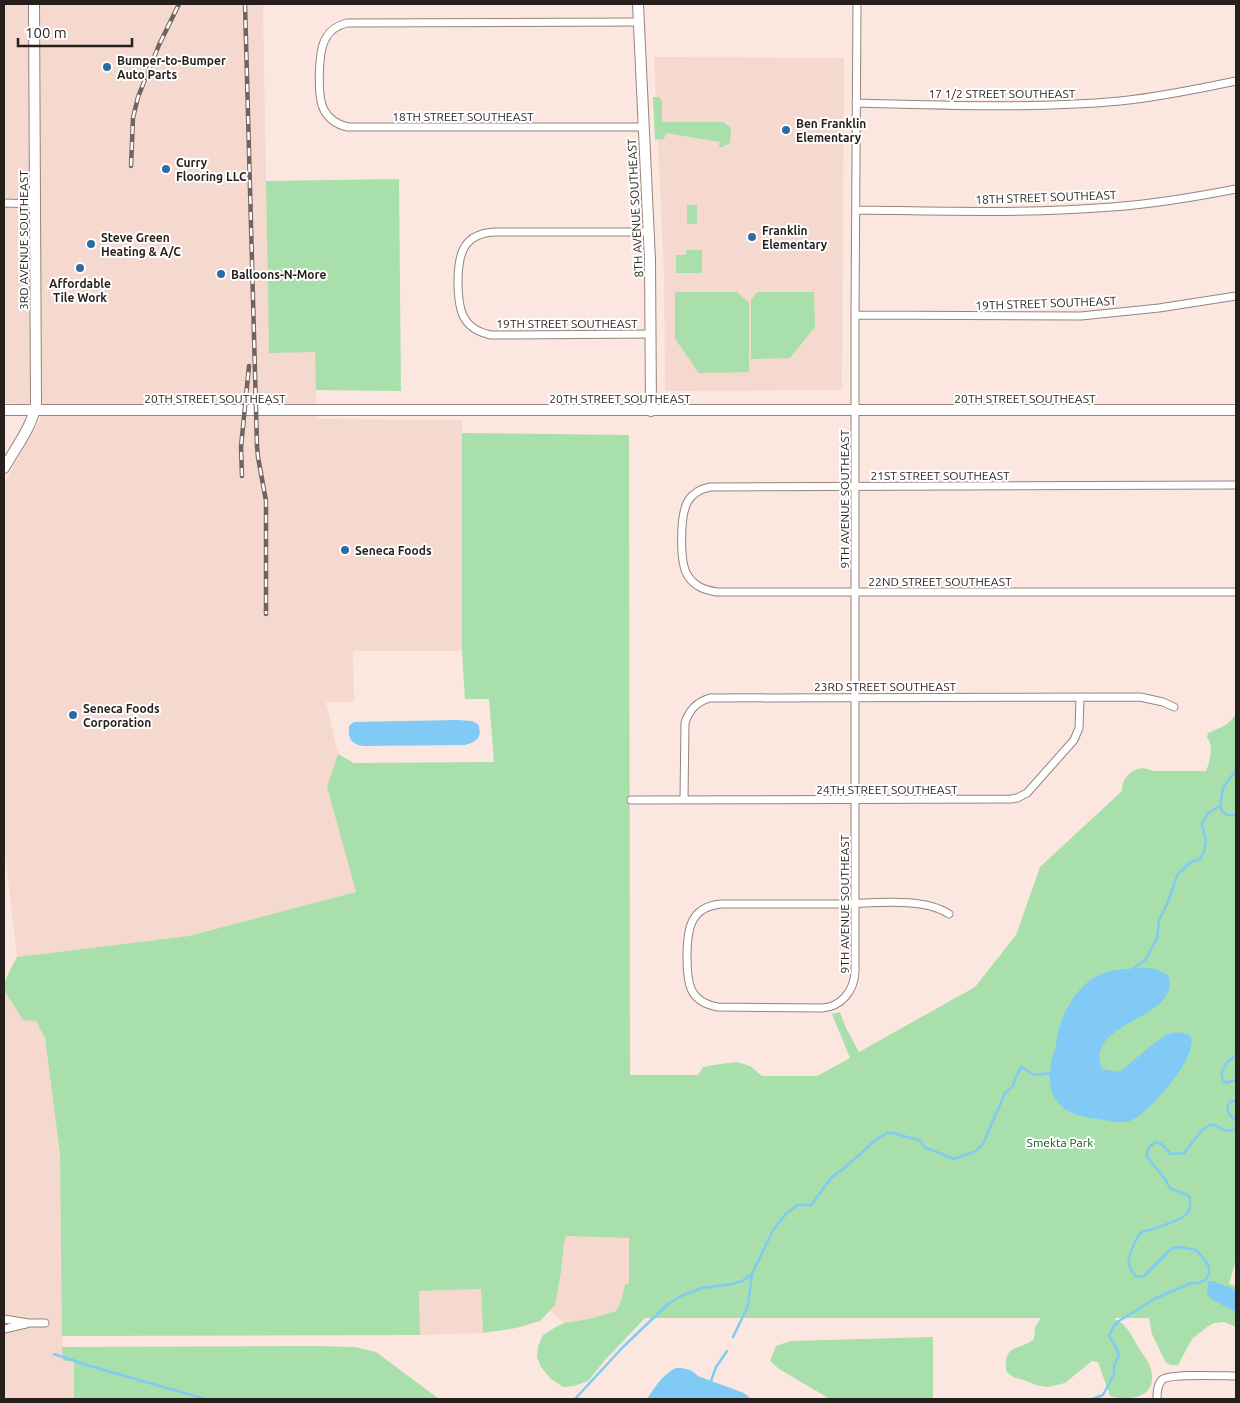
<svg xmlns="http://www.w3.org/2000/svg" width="1240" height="1403" viewBox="0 0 1240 1403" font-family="Ubuntu,sans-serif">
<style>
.built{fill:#f5d8ce}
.green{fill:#a8dfab}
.water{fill:#80caf5}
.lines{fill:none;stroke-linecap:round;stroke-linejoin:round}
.stream{stroke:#80caf5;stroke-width:2.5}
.street-casing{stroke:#97847d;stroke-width:9}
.secondary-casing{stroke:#97847d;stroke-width:12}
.street{stroke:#fff;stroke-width:7}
.secondary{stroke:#fff;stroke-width:10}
.rail-casing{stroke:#706460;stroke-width:4.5}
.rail{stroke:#fff;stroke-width:2.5;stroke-dasharray:8;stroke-linecap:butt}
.poi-dot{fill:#2f6ba3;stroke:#fff;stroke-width:2}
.labels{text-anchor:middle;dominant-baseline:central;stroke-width:4;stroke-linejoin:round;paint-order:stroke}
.poi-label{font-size:12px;font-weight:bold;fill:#261f1c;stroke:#fff;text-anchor:start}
.street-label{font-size:12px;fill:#261f1c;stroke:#fff}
.park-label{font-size:12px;fill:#04581a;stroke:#fff}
</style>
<rect width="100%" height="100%" fill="#fce7e0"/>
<path class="built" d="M4 4H263L269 352H315L317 419 462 420V651H353L354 702H326L338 754 327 787 356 892 189 936 17 957 4 846V483L39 422 44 404 4 403Z
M654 57 844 58 842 390 665 391 664 274Z
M4 990 23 1020 36 1021 45 1038 60 1154 63 1360 74 1361V1399H4Z
M566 1236 629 1238V1283L625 1285 621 1301 616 1311 589 1319 564 1323 550 1310 555 1305 561 1272 564 1243Z
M481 1289 483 1333 420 1335 419 1291Z"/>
<path class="green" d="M653 97H659L662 101V121L663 122H723L731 128 730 143 722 147H719L720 142 666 133 664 139 655 140Z
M399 179 401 391 316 390 315 352 269 353 266 181Z
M687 205H697V224H687Z
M686 250H702V273H676V255H686Z
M675 292H737L749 303V372L699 373 675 339Z
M757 292H814L815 327 790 358 751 359V301Z
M462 433 629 435 630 1075H698L703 1067 720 1064 737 1062 750 1066 762 1076H817L850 1058 832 1014 840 1012 846 1028 859 1052 975 987 1016 935 1040 867 1122 791C1121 776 1138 762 1152 771H1206C1210 761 1214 747 1207 737L1208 733C1221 727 1228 727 1236 713V1260L1229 1284 1236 1286V1327L1224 1322 1214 1323 1207 1327 1192 1339 1178 1365H1171L1166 1363 1152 1334 1149 1318H1115V1319C1127 1325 1131 1334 1137 1345 1143 1355 1152 1364 1152 1377 1153 1399 1125 1401 1110 1396L1098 1362 1092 1361 1065 1383 1048 1387 1036 1385 1027 1381 1013 1377 1006 1371C1004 1343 1018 1352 1034 1339L1035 1327 1041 1318H645L605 1360 588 1381 574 1386 563 1387 551 1379 541 1367 537 1357 538 1346 543 1335 554 1328 564 1323 589 1319 616 1311 621 1301 625 1285 629 1283V1238L566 1236 564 1243 561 1272 555 1305 540 1321 516 1328 483 1333 481 1289 419 1291 420 1335 62 1336 60 1154 45 1038 36 1021 23 1020 4 990C4 978 12 967 17 957L189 936 356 892 327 787 338 754 354 763 494 762 489 699H465L462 651Z
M933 1337V1399H830L779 1369 770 1361 776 1346 790 1341Z
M314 1346 355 1347 376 1352 439 1399H74V1361H63L62 1347Z"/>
<path class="water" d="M457 720 472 721 478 724C483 737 477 742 465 745L363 746C351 744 348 739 349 726L354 722Z
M1147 968 1158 970 1168 975C1183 1021 1083 1019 1102 1069L1118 1072 1122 1070C1130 1063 1139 1056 1147 1049 1162 1038 1170 1027 1190 1035L1192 1041C1189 1064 1168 1088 1152 1104 1129 1126 1128 1124 1098 1119 1078 1116 1064 1114 1053 1095 1048 1085 1050 1065 1053 1054 1054 1052 1056 1050 1056 1047 1057 1043 1056 1037 1058 1032 1063 1012 1076 988 1095 977 1111 968 1130 969 1147 968Z
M1208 1281H1213L1236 1290V1312L1211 1299 1207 1294Z
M676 1368C686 1368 691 1369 698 1376L744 1393 751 1399H647C655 1387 663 1374 676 1368Z"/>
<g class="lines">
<path class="stream" d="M1236 770 1223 788 1220 806 1222 811 1227 815H1236
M1133 969 1146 959 1157 938 1159 920 1167 904 1178 874 1191 862 1200 859 1204 852 1206 841 1202 824 1208 813 1220 806
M1236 1055C1228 1061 1215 1073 1226 1083L1236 1080
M1236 1101C1229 1100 1224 1108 1230 1115 1232 1117 1234 1118 1236 1120
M733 1337 748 1306 752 1274 773 1230 786 1214 797 1205H811L832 1177 843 1169 878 1138 887 1133H893L921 1141 924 1147 954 1159 976 1151 983 1144 1005 1093 1013 1086 1015 1079 1021 1067 1034 1075 1051 1073
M54 1354 90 1366 205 1399
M711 1381 716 1367 727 1351
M575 1399 622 1348 669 1303 683 1295 702 1288 732 1284 742 1281 752 1274
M1092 1399 1103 1395 1114 1374V1366L1119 1355 1116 1347 1109 1336 1113 1327 1119 1321 1156 1298 1191 1283H1199L1206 1279 1209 1274V1267L1204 1259 1196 1250 1180 1247 1172 1248 1145 1275 1141 1277 1136 1276C1133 1273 1130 1269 1129 1265 1127 1257 1136 1240 1140 1233 1151 1229 1184 1221 1189 1211 1191 1207 1190 1202 1190 1198L1187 1195 1170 1188 1165 1179 1147 1157C1147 1149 1149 1145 1157 1142L1161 1144 1171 1154 1184 1153C1192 1145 1205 1119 1217 1126 1224 1131 1228 1132 1236 1129"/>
<defs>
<path id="street" d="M857 4 855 315V972C854 991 841 1007 822 1008L718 1007C689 1002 687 983 687 958 687 931 689 907 721 904H845C875 903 924 897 949 914
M639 22 347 23C339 25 330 30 326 38 318 50 317 97 324 110 329 119 338 125 348 127H643
M856 103C944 105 1032 109 1120 101 1159 97 1198 89 1236 81
M4 203 35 204
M856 210C941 211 1027 214 1112 207 1153 204 1195 197 1236 189
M648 232H496C463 233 458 254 458 282 458 308 461 329 491 335L651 334
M855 315 1081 316 1159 308 1236 296
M1236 485 710 487C700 489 693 493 688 501 680 514 679 563 688 576 695 587 705 590 717 592H1236
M631 800 1011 799 1017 798 1027 793 1074 740 1079 728 1080 697
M684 800 685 723C689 710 696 702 710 698L1140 697 1163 702 1174 707
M4 1319 28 1323H45
M4 1329 26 1324
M1157 1399C1157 1393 1157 1385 1162 1380 1169 1373 1223 1376 1236 1376"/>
<path id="secondary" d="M638 4 650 260 651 411
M4 410H1236
M4 468C15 449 33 425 36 404L34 4"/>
</defs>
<use href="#street" class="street-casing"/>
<use href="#secondary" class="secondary-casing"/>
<use href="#street" class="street"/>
<use href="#secondary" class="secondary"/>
<defs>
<path id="rail" d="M245 4 257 446 258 457 266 501V614
M131 166 133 118 138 97 159 45 179 4
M242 476 241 447 249 366"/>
</defs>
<use href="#rail" class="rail-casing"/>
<use href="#rail" class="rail"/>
</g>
<g class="poi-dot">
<circle cx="107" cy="67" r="5"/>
<circle cx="786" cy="130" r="5"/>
<circle cx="166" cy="169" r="5"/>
<circle cx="752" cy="237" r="5"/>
<circle cx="91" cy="244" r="5"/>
<circle cx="80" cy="268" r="5"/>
<circle cx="221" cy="274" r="5"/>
<circle cx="345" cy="550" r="5"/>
<circle cx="73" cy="715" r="5"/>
</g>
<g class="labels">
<g class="poi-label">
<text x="117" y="60">Bumper-to-Bumper<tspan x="117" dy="14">Auto Parts</tspan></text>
<text x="796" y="123">Ben Franklin<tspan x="796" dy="14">Elementary</tspan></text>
<text x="176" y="162">Curry<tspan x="176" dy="14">Flooring LLC</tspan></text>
<text x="762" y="230">Franklin<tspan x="762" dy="14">Elementary</tspan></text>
<text x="101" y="237">Steve Green<tspan x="101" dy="14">Heating &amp; A/C</tspan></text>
<text x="231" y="274">Balloons-N-More</text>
<text x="80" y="283" text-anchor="middle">Affordable<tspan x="80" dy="14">Tile Work</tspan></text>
<text x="355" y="550">Seneca Foods</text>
<text x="83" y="708">Seneca Foods<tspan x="83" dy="14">Corporation</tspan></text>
</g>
<g class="street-label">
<text x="1002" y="93">17 1/2 STREET SOUTHEAST</text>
<text x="463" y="116">18TH STREET SOUTHEAST</text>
<text transform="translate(1046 197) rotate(-2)">18TH STREET SOUTHEAST</text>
<text transform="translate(635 208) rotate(-93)">8TH AVENUE SOUTHEAST</text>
<text transform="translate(23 240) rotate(-90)">3RD AVENUE SOUTHEAST</text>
<text transform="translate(1046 303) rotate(-2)">19TH STREET SOUTHEAST</text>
<text x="567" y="323">19TH STREET SOUTHEAST</text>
<text x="215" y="398">20TH STREET SOUTHEAST</text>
<text x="620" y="398">20TH STREET SOUTHEAST</text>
<text x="1025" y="398">20TH STREET SOUTHEAST</text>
<text x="940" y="475">21ST STREET SOUTHEAST</text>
<text transform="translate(844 499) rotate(-90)">9TH AVENUE SOUTHEAST</text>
<text x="940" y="581">22ND STREET SOUTHEAST</text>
<text x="885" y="686">23RD STREET SOUTHEAST</text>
<text x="887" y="789">24TH STREET SOUTHEAST</text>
<text transform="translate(844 904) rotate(-90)">9TH AVENUE SOUTHEAST</text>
</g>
<g class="park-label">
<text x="1060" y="1142">Smekta Park</text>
</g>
</g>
<rect width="1240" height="1403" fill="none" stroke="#261f1c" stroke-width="10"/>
<path d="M18 38v8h114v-8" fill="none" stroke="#261f1c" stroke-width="2.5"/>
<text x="25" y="38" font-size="15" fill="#261f1c" stroke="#ffffff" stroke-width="4" paint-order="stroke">100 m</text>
</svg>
